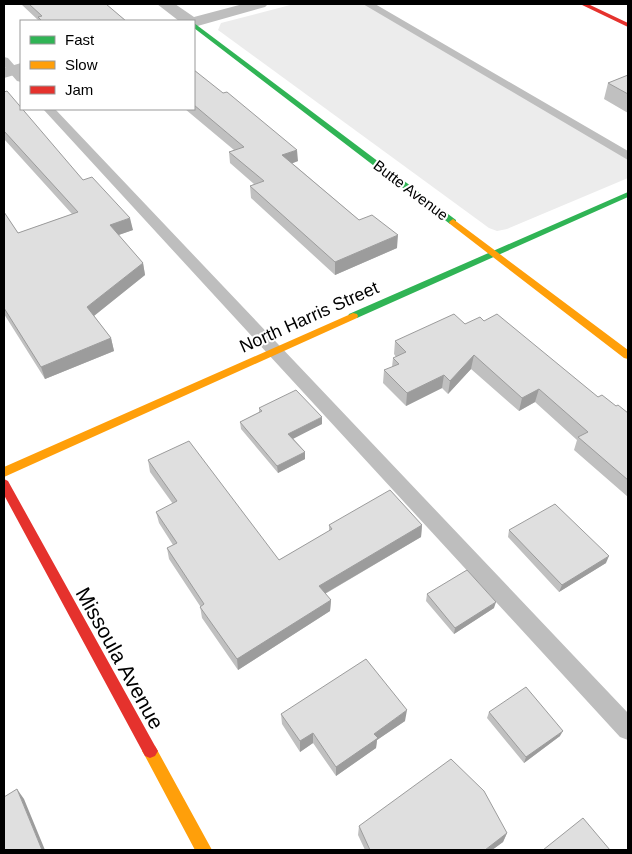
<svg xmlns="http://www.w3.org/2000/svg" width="632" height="854" viewBox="0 0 632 854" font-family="Arial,sans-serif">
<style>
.green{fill:#ececec}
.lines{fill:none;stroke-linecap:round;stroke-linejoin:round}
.lane{fill:#bebebe;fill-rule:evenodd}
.street{fill:#bebebe;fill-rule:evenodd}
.fast{fill:#30b455;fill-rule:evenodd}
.slow{fill:#ff9f0a;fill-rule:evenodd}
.jam{fill:#e5322d;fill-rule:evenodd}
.wall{fill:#c0c0c0}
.shaded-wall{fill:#9c9c9c}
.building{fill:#dfdfdf;stroke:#9c9c9c}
.labels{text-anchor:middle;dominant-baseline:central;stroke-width:4;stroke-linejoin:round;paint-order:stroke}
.far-street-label{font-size:15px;fill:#000;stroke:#fff}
.street-label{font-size:18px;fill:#000;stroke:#fff}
.near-street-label{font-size:21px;fill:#000;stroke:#fff}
</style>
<rect width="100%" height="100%" fill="#fff"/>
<path class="green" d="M294 4H368L628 156V178L507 229 497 231 489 228 218 30 221 23Z"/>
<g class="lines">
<path class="lane" d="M363 4H375L628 151V160Z
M4 57 8 58 21 73V82L17 81 4 66Z
M43 109H55L628 713V740L620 737Z"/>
<path class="street" d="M157 4H175L194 17 243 4H268L265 7 194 27V21H179Z
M21 63V73L4 78V68Z"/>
<path class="fast" d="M194 23 456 220V224H450L194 28Z
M628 192V197L357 318H349L348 316 349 314Z"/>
<path class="slow" d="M453 219 628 350V359L624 358 450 224 449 222Z
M353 313 357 314 358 316 357 318 4 477V467Z
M150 744 155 746 212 850H195L145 756 142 751 145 746Z"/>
<path class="jam" d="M580 4H588L628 23V27Z
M4 479 8 481 155 746 158 751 155 756 150 758 145 756 4 495Z"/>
</g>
<path class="wall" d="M21 4H106L126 21H39Z
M194 70 298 161 292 163 359 220 397 248 335 275 251 198 250 186 254 184 230 163 229 152 234 150 185 109H194Z
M628 75V113L604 99 608 83Z
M4 92 83 180 133 230 118 235 143 263 145 275 94 316 111 338 114 351 45 379 4 314V212L18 233 72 214 4 139Z
M484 321 598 397 628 413V497L574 450 577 440 535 402 519 411 471 369 448 394 442 388 406 406 383 383 384 370 392 367 393 358 396 357 394 354 395 341 465 324Z
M259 408 322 424 293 438 305 452V459L278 473 241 429 240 422 259 412Z
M148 460 279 560 329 531V525H422L421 537 325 594 331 600 330 611 238 670 202 618 200 606 169 559 167 548 173 545 159 523 156 512 173 504 150 472Z
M509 530 606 563 559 592 508 537Z
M427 594 494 608 454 634 426 601Z
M489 712 560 736 524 763 487 718Z
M281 714 405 721 377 740 376 748 336 776 313 743 300 752 282 724Z
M359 826 507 833 503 842 492 850H365L358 835Z"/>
<path class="shaded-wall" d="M297 150 298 161 283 167 282 155Z
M130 218 133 230 113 237 110 225Z
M398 235 397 248 335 275V262Z
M143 263 145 275 90 319 87 307Z
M111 338 114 351 45 379 41 367Z
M474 355 471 369 448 394 450 381Z
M444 375 442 388 406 406 407 393Z
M539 389 535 402 519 411 522 398Z
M322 417V424L289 441 288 434Z
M305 452V459L278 473 277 466Z
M422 525 421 537 319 597V586Z
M609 556 606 563 559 592 562 585Z
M331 600 330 611 238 670 237 659Z
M496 602 494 608 454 634 455 628Z
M407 710 405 721 377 740 376 748 336 776V767L374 734Z
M563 731 560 736 524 763 526 757Z
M313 733V743L300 752V741Z
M17 789 24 799 45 850H42Z
M507 833 503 842 492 850H485Z"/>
<path class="building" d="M29 4H106L126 21H42L38 17 42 16Z
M194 70 223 93 227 92 297 150 282 155 359 220 372 215 398 235 335 262 250 186 264 181 229 152 244 147 194 105Z
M628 75V94L608 83Z
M7 91 83 180 92 177 130 218 110 225 143 263 87 307 111 338 41 367 4 308V212L18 233 78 212 4 131V92Z
M454 314 465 324 480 317 484 321 497 314 598 397 602 395 616 406 618 405 628 413V480L578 437 588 432 539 389 522 398 474 355 450 381 444 375 407 393 384 370 399 364 393 358 406 352 395 341Z
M296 390 322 417 288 434 305 452 277 466 240 422 262 411 259 408Z
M189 441 279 560 332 529 329 525 390 490 422 525 319 586 331 600 237 659 200 607 204 604 167 548 177 543 156 512 177 501 148 460Z
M555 504 609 556 562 585 509 530Z
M467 570 496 602 455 628 427 594Z
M366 659 407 710 374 734 378 738 336 767 313 733 300 741 281 714Z
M526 687 563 731 526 757 489 712Z
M451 759 484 791 507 833 485 850H370L359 826Z
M17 789 42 850H4V797Z
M583 818 610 850H543Z"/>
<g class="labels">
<g class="far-street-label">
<text transform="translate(411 190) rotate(37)">Butte Avenue</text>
</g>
<g class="street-label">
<text transform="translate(309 317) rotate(-24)">North Harris Street</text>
</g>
<g class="near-street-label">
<text transform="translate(120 658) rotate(61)">Missoula Avenue</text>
</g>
</g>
<rect width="632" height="854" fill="none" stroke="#000000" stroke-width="10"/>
<rect x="20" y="20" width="175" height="90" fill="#ffffff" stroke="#999999"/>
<rect x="30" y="36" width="25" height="8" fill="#30b455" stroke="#999999"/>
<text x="65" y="45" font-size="15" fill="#000000">Fast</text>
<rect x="30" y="61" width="25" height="8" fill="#ff9f0a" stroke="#999999"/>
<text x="65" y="70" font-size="15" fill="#000000">Slow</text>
<rect x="30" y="86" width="25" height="8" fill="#e5322d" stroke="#999999"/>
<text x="65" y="95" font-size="15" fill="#000000">Jam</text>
</svg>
